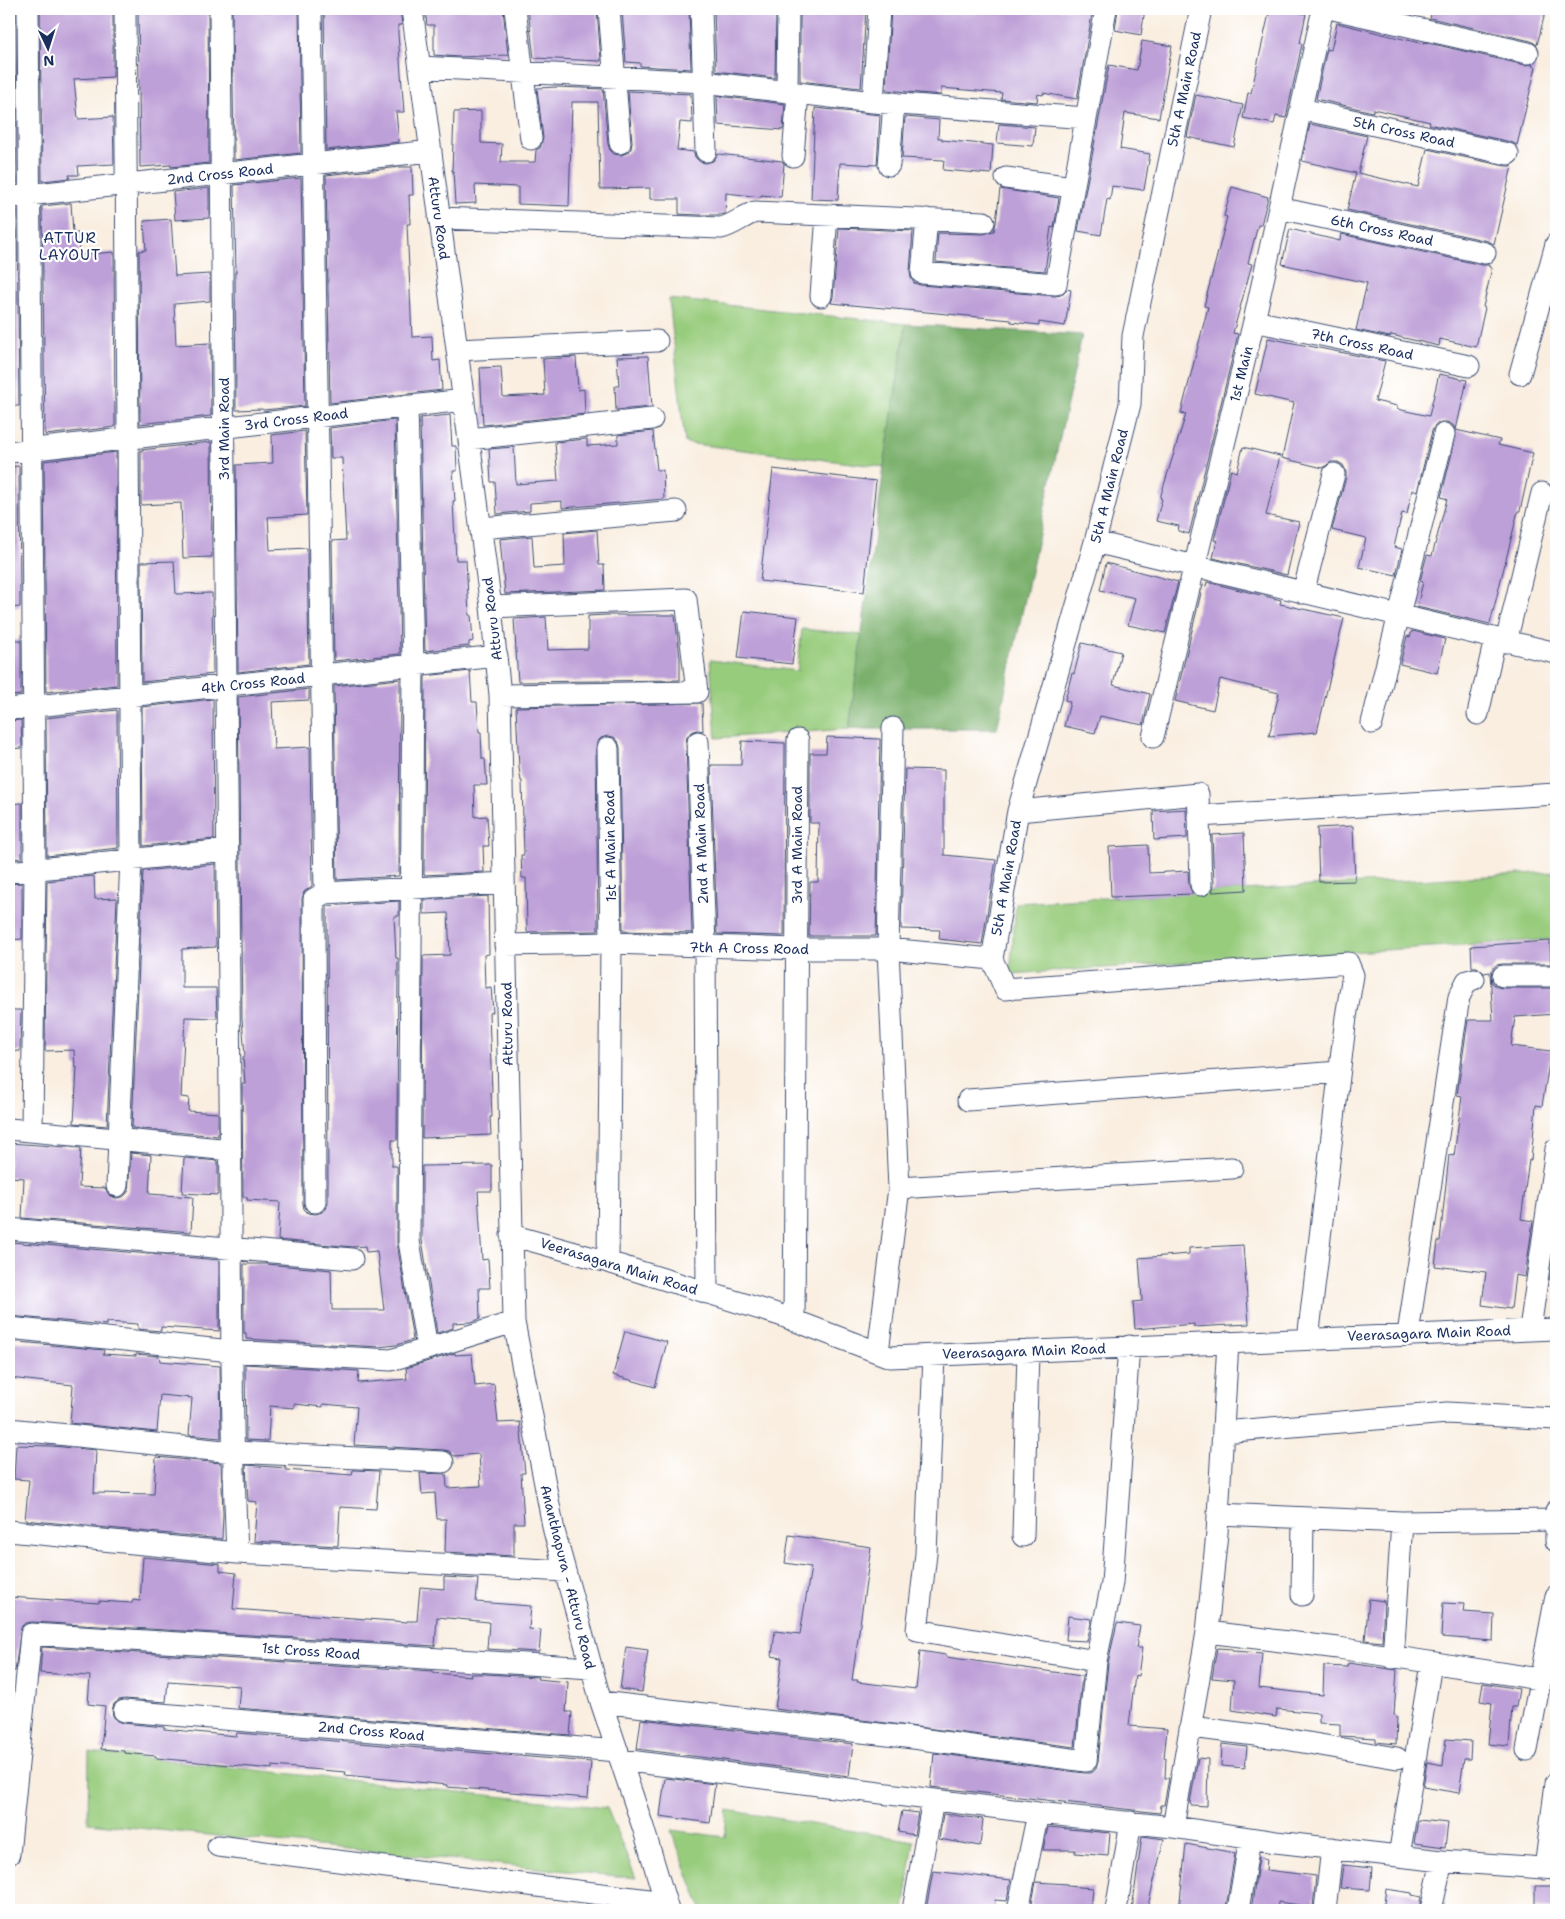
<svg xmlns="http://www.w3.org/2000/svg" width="1565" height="1919" viewBox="0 0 1565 1919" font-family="'Shantell Sans',sans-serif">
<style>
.green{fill:#98cc7d;stroke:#5a7e6e}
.forest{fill:#7ab06c;stroke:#4a7065}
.building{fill:#bea0d8}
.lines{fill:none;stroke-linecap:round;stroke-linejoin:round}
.minor-casing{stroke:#3c4c72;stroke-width:23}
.minor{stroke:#fff;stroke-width:21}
.labels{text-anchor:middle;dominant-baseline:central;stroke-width:4.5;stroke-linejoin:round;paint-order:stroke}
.street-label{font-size:14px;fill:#1b2f5e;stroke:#fff}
.neighbourhood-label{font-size:15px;letter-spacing:1px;fill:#1b2f5e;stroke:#fff}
</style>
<rect width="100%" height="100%" fill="#fff"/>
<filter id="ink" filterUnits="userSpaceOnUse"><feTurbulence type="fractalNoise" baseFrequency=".02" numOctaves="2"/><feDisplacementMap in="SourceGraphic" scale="10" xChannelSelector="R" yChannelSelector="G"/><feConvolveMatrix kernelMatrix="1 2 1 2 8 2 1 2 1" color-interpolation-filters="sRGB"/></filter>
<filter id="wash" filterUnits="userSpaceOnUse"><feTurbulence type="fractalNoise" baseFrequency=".0096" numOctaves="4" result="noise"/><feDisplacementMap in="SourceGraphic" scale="20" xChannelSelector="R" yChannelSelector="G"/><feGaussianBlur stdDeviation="1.12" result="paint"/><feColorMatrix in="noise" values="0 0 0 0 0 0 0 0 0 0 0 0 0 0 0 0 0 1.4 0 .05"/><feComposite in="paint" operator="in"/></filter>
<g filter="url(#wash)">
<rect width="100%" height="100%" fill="#f9eee0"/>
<path class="green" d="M669 299 906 324 884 467 685 443Z
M802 629 862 635 849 729 716 738 710 660 797 671Z
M1556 872V939L1010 974 1016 903Z
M89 1752 607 1808 636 1878 88 1823Z
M727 1810 914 1841 904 1910H702L671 1830 725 1837Z"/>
<path class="forest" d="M906 324 1082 335 997 729H849L884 467Z"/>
<g id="blocks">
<path class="building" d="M40 9H113V77L74 79 78 119 113 117 114 164 78 166 79 175H69L70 178 42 181Z
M138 9H208L209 163 171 167V165L140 167Z
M232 9H265V12L299 10 301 153 234 160Z
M324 9H400L402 25H398V34L404 112H396L399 142 326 150Z
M425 9H503L508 55 459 57 434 55V25H427Z
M528 9H593V11H597L601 61 534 58Z
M689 9 691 69 640 66V63L626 62 622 10Z
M714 9H776L775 78 716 71Z
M800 9H866L861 88 800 81Z
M891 9H1093L1077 99 1043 93V95L1038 94 1037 102 1001 99 1002 93 941 88V95L886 90Z
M1118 9H1145L1141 35 1115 30Z
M1270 9H1279L1306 14 1300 43 1302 44 1286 118 1276 116 1274 124 1243 118 1248 93H1251Z
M1432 9H1546L1537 45 1531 41 1430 18Z
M16 13 17 184H9V14Z
M1337 23 1424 44V42L1525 65 1533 64 1532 66 1536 67 1517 145 1511 142 1433 125 1429 124 1430 122 1373 109V112L1316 99 1327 49 1331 50Z
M1142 41 1172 46 1159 118 1125 113 1120 149 1150 154 1144 190 1112 186 1110 200 1107 199 1101 235 1078 231 1109 65 1137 70Z
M558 87 603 89 608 144 610 150 614 154 621 155 627 153 631 149 632 142 628 91 691 94 692 123 680 122 677 150 694 152 695 157 700 162 706 163 713 161 718 154 782 161 784 164 781 197 761 195V197L726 193 725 214 719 215H699L679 214V199H650V188L600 189 598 102H572L569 206 518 204V187L475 185 476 203 455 204 453 171H452L454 112 481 111V143L502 144 501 162H535L536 150 540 148 543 138 537 88Z
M1196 95 1243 105 1234 147 1187 137Z
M717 96 785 104 783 130 718 125Z
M815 108 880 115 877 165 840 163 838 200 811 199Z
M905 117 939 120 938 138H942V140L993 145 991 174 943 170 944 160 902 158Z
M999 124 1035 127 1033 146 997 143Z
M1310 124 1367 136 1358 173 1418 187 1427 149 1505 166H1512L1494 244 1488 241 1347 210 1356 173 1302 161Z
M401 167H412L413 195H409L410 224H407L412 337 432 336 433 361 440 360 442 390 330 403 326 175Z
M301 178 305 406 263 410 262 409 236 410 235 272H236L234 185Z
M1232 187 1268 197 1261 225H1258L1248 263 1252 264 1233 333 1238 334 1189 534 1178 531 1179 526 1156 521 1162 499 1160 498 1186 414 1181 413 1208 307 1204 306 1227 217 1224 216Z
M209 188V218L175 220 173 192Z
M1000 189 1059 198 1054 228 1051 227 1045 271 936 262 938 233 983 234 994 231 996 223Z
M71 203 73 233H78L79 255 114 252 115 427 45 435 42 206Z
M9 209H17L19 406H9Z
M171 219 175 276 210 274V301L174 304 176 345 210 343 211 416 140 424 139 251 146 250 144 221Z
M839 228 913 231 910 272 911 278 914 283 920 285 1055 296 1061 295 1067 289 1071 290 1065 326 1039 322V325L1011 322V320L831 303 833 297Z
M1290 229 1340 241 1341 234 1482 265H1489V267L1492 268 1483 307 1485 308 1476 347 1440 339 1439 346 1391 335 1390 337 1356 330 1367 283 1282 264Z
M1268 338 1385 361 1375 401 1397 406V409L1429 416 1439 374 1467 380 1456 430 1500 440 1498 445 1533 453 1520 511H1518L1490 624 1417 607 1423 582 1420 581 1427 555 1432 556 1447 499 1441 497 1456 437V431L1453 425 1447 422H1441L1435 425 1432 431 1417 492 1412 490 1407 514 1402 513 1394 547 1402 549 1396 575 1359 567 1366 538 1332 530 1346 477V471L1343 465 1338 462H1331L1323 468 1282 458 1294 403 1255 394Z
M648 356 652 407 616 410 615 386H619L617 357Z
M576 357 578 390 584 389 585 414 483 425 480 368 501 367 503 397 545 395 543 359Z
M450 415 452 446H456L457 471H453L455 501H453L456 560H466L469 615H471L473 641 469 642V646L425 651 420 418Z
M395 420 400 654 334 661 332 541 346 540 342 458H331L330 428Z
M305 431 307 515 268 517 270 550 307 548 309 664 238 672 236 465 273 463 272 435Z
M653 431 657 470H663L664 499 562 508V501L530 503V511L497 514 495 482H491L489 449 514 447 516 484 558 481 555 442 587 439V446L618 444V435Z
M211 442 212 557 183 558 181 503 141 505V450Z
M1243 447 1280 456 1266 515 1299 522 1287 575 1213 558 1217 541 1214 540 1231 470 1237 472Z
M116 452 117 685 46 692 44 461Z
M19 466 20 607 9 608V467Z
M773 469 876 481 864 592 760 581Z
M597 530 599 565H604L605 590 505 594 500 539 532 536 534 568 565 566 564 533Z
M174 561 176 594 212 593 213 674 142 682 141 562Z
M1106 563 1178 582 1165 633 1128 625 1135 598 1100 590Z
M1207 582 1281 600 1280 604 1344 618 1317 732 1269 736 1279 693 1220 679 1213 710 1175 701 1203 585 1206 586Z
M744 611 798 617 792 664 738 658Z
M607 615H675L680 658V680L518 682 514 619 546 617 548 650 588 649V616Z
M1412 631 1445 639 1437 673 1400 664 1407 636 1410 637Z
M9 640H21V695L9 696Z
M1082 643 1121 652 1113 685 1150 694 1143 725 1100 716 1095 733 1064 726 1070 702 1065 700 1072 673 1074 674Z
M470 671 472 702H477L479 732H481L482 759H485L487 785H474L475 817 487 816 489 846H483L484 872 424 875 425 676Z
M400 679 399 876 337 880 334 686Z
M309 689V700L272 702 274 749 310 747 312 886 304 892 302 899 303 1203 304 1209 308 1213 316 1214 322 1212 326 1209 328 1202 327 906 399 901V916H394L396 958H398L397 1140H392V1166H397V1243L413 1340 396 1345 379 1347 246 1339V1333H244V1264H266L331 1270 332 1310H384L377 1251 366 1252 365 1246 353 1247 278 1240 280 1202 247 1200V1197H243L242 1084H245L243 1057 245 1056 242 1018 238 697Z
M213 699 214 839 143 846 142 707Z
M702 703 703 731 697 730 691 732 687 737 686 742 692 933 623 931 620 748 618 741 614 737 608 736 601 738 597 742 596 748 598 931 527 932 526 878H522L521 855H524L522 781H521L519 768 516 707Z
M117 710 118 848 47 856 46 718Z
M21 720 22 748 9 749V721Z
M827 737 880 739 876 936H809L810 882H818L819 823H810V753H826Z
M742 741 785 743 784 936 717 934 711 765H741Z
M905 769 944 770V855L996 860 982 944 939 939 940 930 901 929Z
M22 803V858L9 859V804Z
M1186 809 1187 838 1154 840 1153 811Z
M1353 826 1355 881 1319 882 1317 828Z
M1244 833 1246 890 1212 892 1214 885 1212 835Z
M1148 845 1149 873 1188 871 1189 886 1193 894 1111 897 1109 847Z
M215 864 216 947 182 949V988H216L217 1018 185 1017 181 1097 189 1098 188 1111 218 1113V1136L132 1128 143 871Z
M94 876 95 899 117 898 107 1126 74 1123 77 1067H75L74 1050 45 1051 47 881Z
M22 883V939L9 940V884Z
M488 896 489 954 484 955 485 988 491 987 493 1012 489 1013 492 1092H491L492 1117H490L491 1135 422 1138 423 956 450 955 448 913 424 914V900Z
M1550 941 1551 964H1503L1496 965 1492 970 1491 976 1492 983 1497 987 1503 988H1555L1556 1014 1515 1017 1511 1046 1551 1051 1542 1106 1536 1105 1531 1160H1529L1521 1219 1533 1221 1525 1277 1515 1275 1511 1309 1482 1305 1486 1272 1435 1266 1438 1241H1440L1449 1155 1454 1156 1462 1096 1457 1095 1468 1020H1493L1490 972 1484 973 1477 967H1472L1471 946Z
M9 1010H21L20 1051 9 1052Z
M9 1143 81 1148 79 1187 105 1188 110 1196 116 1198 123 1197 128 1192 131 1153 151 1155 149 1194 193 1197 191 1232 22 1218 24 1178 9 1177Z
M184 1158 218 1161V1195L182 1193Z
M492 1165V1191H478L482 1260 488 1259 490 1288H479L480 1319 471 1322 453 1323V1328L437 1333 422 1240V1166Z
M1556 1235V1280H1550Z
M10 1242 219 1260V1331L161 1327V1331L138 1329V1324L106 1322V1325L9 1316Z
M1243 1245 1249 1324 1194 1327V1324L1135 1329 1133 1302 1142 1301 1139 1258 1189 1254V1248Z
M625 1331 667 1342 655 1387 613 1375Z
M9 1341 104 1350 103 1354 136 1356V1354L159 1356 160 1361 220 1366 221 1438 189 1435 192 1398 160 1395 157 1432 70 1423 73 1385 9 1378Z
M455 1353V1355L472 1354 475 1386 494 1384 498 1423 520 1422 525 1473H521L524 1523H514V1556L445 1552 446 1519H437L435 1493 422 1494 420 1473 446 1474 447 1488 481 1486 479 1454 454 1456 449 1451 444 1450 354 1445 357 1407 323 1404V1407L294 1404V1408L270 1406 268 1441 246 1440 245 1364 359 1371 358 1383 407 1379 406 1368Z
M16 1445 51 1446 96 1450 94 1493 154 1494 156 1457 221 1463 223 1513 222 1539 25 1520 29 1480 14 1479Z
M246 1465 286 1468V1470L352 1475 353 1470 379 1471 376 1509 340 1507 338 1546 254 1541 257 1502 248 1501Z
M789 1535 871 1547 852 1680H858L857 1682 916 1689 920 1651 946 1655V1657L1082 1676 1075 1747 775 1709 782 1658 772 1656 775 1631 800 1634 811 1567 785 1563Z
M143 1557 220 1564V1571L236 1573 233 1609 407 1622V1621H417L420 1587 444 1589V1577L478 1579 476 1602 531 1606 529 1629 541 1630 539 1652 487 1649 489 1622 437 1617 435 1646 32 1622 25 1623 21 1627 15 1671H9V1597L99 1603V1601L132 1603 133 1600 140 1601Z
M1369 1599 1384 1601 1382 1642 1365 1640Z
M1443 1603 1464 1604 1463 1612 1494 1614 1493 1641 1441 1637Z
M1068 1616 1092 1619 1087 1641 1066 1640Z
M1117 1623 1140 1626 1136 1648H1142L1138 1676 1135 1675 1129 1726 1167 1729 1164 1758H1166L1165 1778H1169L1164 1805H1161L1160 1813 931 1787 934 1753 1084 1773H1090L1096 1769 1098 1762 1108 1663Z
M42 1647 433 1671V1673L471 1676 470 1674H485L538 1677 537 1679 568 1682 566 1712H572L570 1735 238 1708 240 1686 168 1681 166 1702 125 1699 119 1700 114 1704 112 1710 113 1716 117 1721 123 1723 164 1727V1729L236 1736 237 1733 591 1762 588 1798 447 1787V1785L345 1775 346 1772 272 1766V1769L156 1758V1756L124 1753V1751L101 1749 105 1706 88 1704 90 1676 40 1673Z
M626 1647 648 1650 642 1692 620 1689Z
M1217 1648 1232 1649V1651L1262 1653 1259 1688 1323 1695 1324 1666 1347 1667 1348 1663 1397 1670 1394 1715 1397 1716 1396 1744 1376 1742V1738L1340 1736V1724L1319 1723V1713L1277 1709 1276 1717 1232 1710 1234 1680 1212 1678Z
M1483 1683 1519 1689 1516 1707H1512L1509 1746 1488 1744 1492 1703 1480 1701Z
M641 1719 853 1744 849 1776 637 1749Z
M1446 1739 1471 1741 1470 1759H1464L1459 1793 1423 1787 1427 1762 1443 1765Z
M1222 1744 1247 1747 1245 1768 1221 1766Z
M1198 1758 1208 1759 1207 1806 1191 1805 1190 1803Z
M665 1778 715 1784 710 1823 660 1816Z
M902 1811 918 1813 914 1835 898 1832Z
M943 1814 983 1819 980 1846 939 1839Z
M1418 1820 1448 1823 1445 1847 1414 1843Z
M1048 1827 1110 1833 1108 1856 1075 1853V1850H1043Z
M1142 1836 1164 1839 1147 1910H1132Z
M1186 1844 1235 1853 1226 1907 1219 1906 1218 1910H1179Z
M1259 1857 1267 1859 1266 1870 1316 1876 1313 1907 1278 1902 1277 1910H1251Z
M1343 1865 1372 1868 1370 1890 1340 1888Z
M933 1871 1011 1880 1007 1901 995 1900 994 1910H926Z
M1036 1882 1067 1884V1886L1093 1888 1091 1910 1031 1908Z
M1535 1886H1556V1909L1535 1908Z
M1386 1889 1412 1893V1895L1421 1897 1419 1910H1383Z"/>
</g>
</g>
<g filter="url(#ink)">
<use href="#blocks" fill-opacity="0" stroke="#3c4c72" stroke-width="1"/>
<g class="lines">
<defs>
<path id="minor" d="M28 9 35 868 32 1131
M220 9C223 371 225 733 230 1095 232 1248 230 1400 237 1553
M311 9 325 893
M412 9 491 607 500 695 514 1322 554 1531 601 1702 643 1827 668 1910
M515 9 531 139
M609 9 620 143
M701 9 706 151
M1333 9 1528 53
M420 67 704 82 873 102 1086 118
M787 92 788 9
M873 102 879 9
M1301 109 1508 154
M793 156 798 93
M889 165 894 103
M1006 178 1073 187
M9 197 431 151
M1279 208 1485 253
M439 218 721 228C734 225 743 216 755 212L984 222
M927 219 922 273 1056 284 1106 9
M821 296 827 215
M1254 321 1469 366
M457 350 657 341
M1520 374 1556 244
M407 406 413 665 409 1241 427 1348
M469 439 652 419
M9 452 464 400
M481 528 676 511
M1095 542 1556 653
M1303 593 1334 474
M491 607 686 599 697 692 500 695
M1506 642 1542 493
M9 709 497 656
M1478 714 1495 639
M1372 723 1444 434
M1153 737 1254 321 1323 9
M698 742 705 947 707 1293
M608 748 611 943 608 1262
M1018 811 1198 794 1199 816 1556 794
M1199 816 1201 885
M9 872 227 850
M505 945 611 943 797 949H888L992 959
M992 959 1018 811 1095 542 1130 404 1133 336 1201 9
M992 959 1005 989 1348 963 1353 975 1346 1017 1308 1339
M1503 976H1556
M968 1100 1339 1072
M9 1129 231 1150
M117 1186 131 859 125 9
M899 1188 1232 1168
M315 1202 314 899 325 893 504 883
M9 1229 352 1259
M511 1235 608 1262 780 1315 890 1357 1556 1329
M794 1321 798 740
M9 1328 231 1351 391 1360 514 1322
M1530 1329 1556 1149
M1408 1334 1459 997 1467 981 1474 979
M878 1352 899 1188 888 949 893 728
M934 1355 926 1554 917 1630 1096 1661
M9 1429 233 1452 443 1462
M1223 1432 1447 1413 1556 1419
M1218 1514 1402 1522 1556 1520V1511
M1556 1520V1541
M9 1531 237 1553 565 1571
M1023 1536 1028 1351
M1302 1595 1303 1518
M1207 1632 1338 1648 1539 1679
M1393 1658 1402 1522
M601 1702 905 1737 1086 1761 1096 1661 1112 1583 1129 1346
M124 1711 618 1751
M1191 1727 1279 1738 1397 1758
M1527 1750 1556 1596
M621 1760 1038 1813 1173 1827 1276 1842 1442 1861 1556 1869
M1173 1827 1207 1632 1217 1533 1228 1342
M218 1846 665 1902
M9 1854 31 1634 591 1668
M1399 1856 1431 1664
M1545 1869 1556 1783
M913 1910 933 1800
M1018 1910 1038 1813
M1116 1910 1131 1822
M1238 1910 1250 1838
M1325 1910 1332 1848
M1431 1910 1442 1861"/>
</defs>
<use href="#minor" class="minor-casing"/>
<use href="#minor" class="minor"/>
</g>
</g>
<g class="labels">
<g class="street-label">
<text transform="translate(1184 89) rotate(-78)">5th A Main Road</text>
<text transform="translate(1404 132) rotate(12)">5th Cross Road</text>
<text transform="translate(220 174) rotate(-6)">2nd Cross Road</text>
<text transform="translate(439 218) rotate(82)">Atturu Road</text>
<text transform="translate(1382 230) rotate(12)">6th Cross Road</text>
<text transform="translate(1362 344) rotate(12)">7th Cross Road</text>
<text transform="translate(1241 374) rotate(-76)">1st Main</text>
<text transform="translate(296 419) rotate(-7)">3rd Cross Road</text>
<text transform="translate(224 429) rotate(-90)">3rd Main Road</text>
<text transform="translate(1109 486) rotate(-76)">5th A Main Road</text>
<text transform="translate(492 619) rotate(-97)">Atturu Road</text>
<text transform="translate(253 683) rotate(-6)">4th Cross Road</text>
<text transform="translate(701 844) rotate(-92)">2nd A Main Road</text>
<text transform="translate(797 845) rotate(-90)">3rd A Main Road</text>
<text transform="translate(610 846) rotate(-91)">1st A Main Road</text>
<text transform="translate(1006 878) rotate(-80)">5th A Main Road</text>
<text transform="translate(749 948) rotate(1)">7th A Cross Road</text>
<text transform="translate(507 1024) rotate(-91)">Atturu Road</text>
<text transform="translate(619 1266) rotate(17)">Veerasagara Main Road</text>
<text transform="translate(1429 1333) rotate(-2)">Veerasagara Main Road</text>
<text transform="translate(1024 1351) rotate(-2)">Veerasagara Main Road</text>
<text transform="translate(568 1577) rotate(76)">Ananthapura - Atturu Road</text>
<text transform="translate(311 1651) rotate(4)">1st Cross Road</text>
<text transform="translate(371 1731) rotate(5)">2nd Cross Road</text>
</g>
<g class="neighbourhood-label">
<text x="70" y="238">ATTUR<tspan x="70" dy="17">LAYOUT</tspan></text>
</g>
</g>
<rect width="1565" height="1919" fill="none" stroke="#fff" stroke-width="30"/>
<g transform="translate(48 48) rotate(176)" stroke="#ffffff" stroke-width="4" paint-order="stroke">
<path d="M0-4L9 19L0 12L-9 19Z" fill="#1b2f5e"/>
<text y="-8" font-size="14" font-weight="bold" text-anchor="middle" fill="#1b2f5e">N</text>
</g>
</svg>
